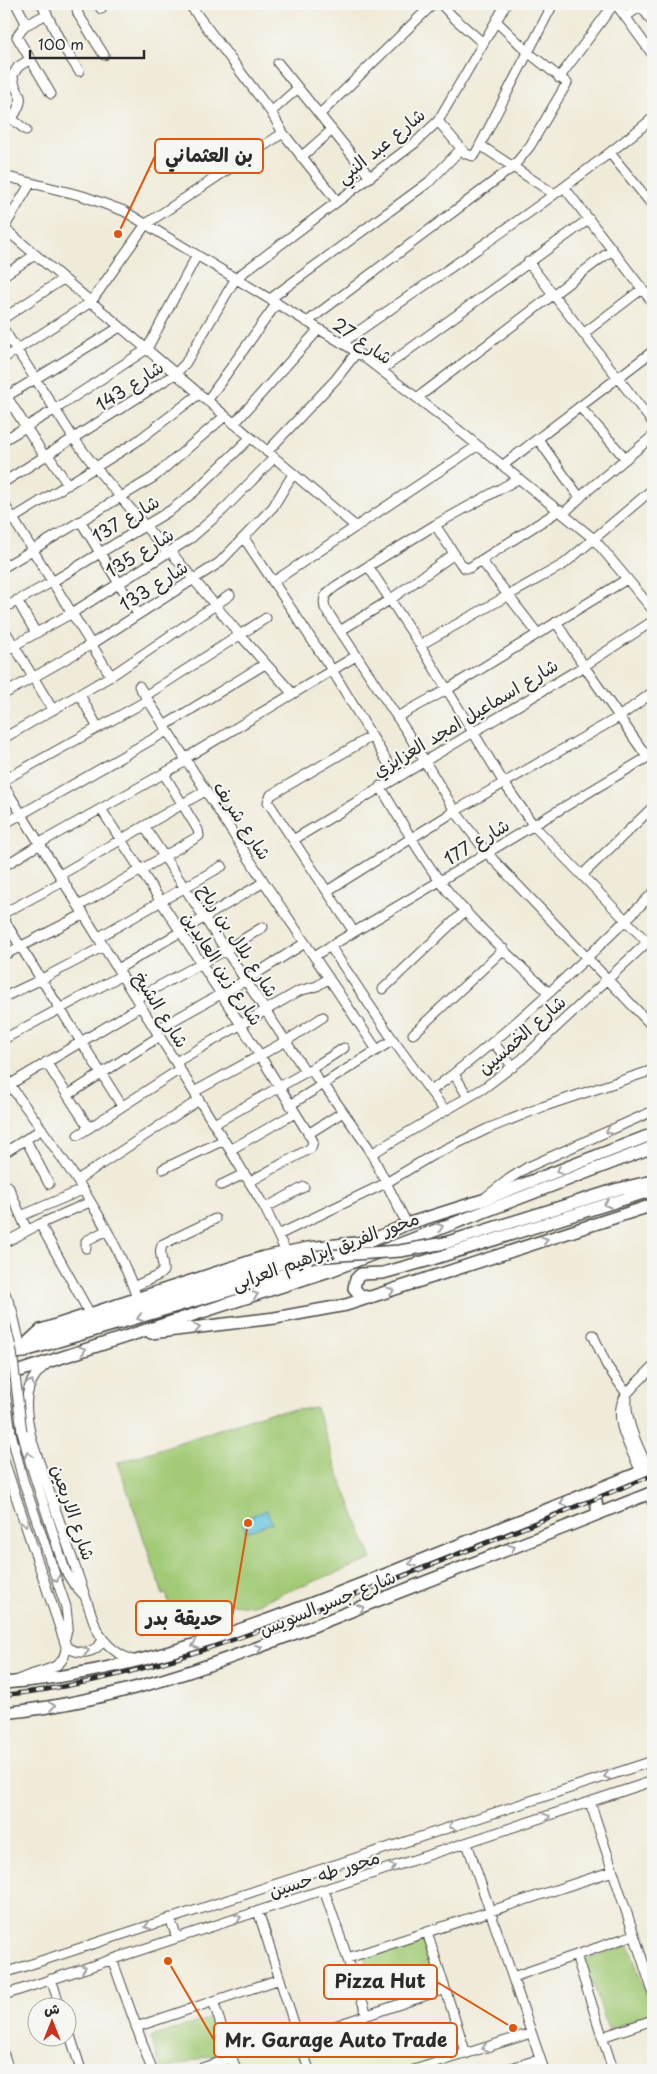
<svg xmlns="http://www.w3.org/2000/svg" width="657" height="2074" viewBox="0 0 657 2074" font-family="'Playpen Sans','Playpen Sans Arabic',sans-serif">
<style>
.green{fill:#a2ca76;stroke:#667a50}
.water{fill:#5ec2db;stroke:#447683}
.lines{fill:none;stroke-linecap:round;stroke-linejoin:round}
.minor-casing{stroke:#494845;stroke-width:11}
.major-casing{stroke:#494845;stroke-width:14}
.minor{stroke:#fff;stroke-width:9}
.major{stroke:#fff;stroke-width:11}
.rail-casing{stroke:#2b2b2b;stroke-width:4.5}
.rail{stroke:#f6f6f2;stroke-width:2.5;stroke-dasharray:8;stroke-linecap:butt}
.minor-bridge-casing{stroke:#494845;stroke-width:11;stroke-linecap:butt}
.major-bridge-casing{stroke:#494845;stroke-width:14;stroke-linecap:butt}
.minor-bridge{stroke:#fff;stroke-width:9}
.major-bridge{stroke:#fff;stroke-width:11}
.oneway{stroke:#a0a0a0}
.labels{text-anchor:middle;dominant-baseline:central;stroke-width:4.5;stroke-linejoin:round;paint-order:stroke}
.street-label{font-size:18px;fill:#2b2b2b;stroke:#f6f6f2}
.leader{fill:none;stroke:#df570e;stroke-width:2}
.callout-dot{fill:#df570e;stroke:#f6f6f2;stroke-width:2}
.callout{fill:#f6f6f2;stroke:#df570e;stroke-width:2}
.callout-label{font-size:19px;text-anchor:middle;font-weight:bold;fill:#2b2b2b}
</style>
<rect width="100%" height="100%" fill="#f6f6f2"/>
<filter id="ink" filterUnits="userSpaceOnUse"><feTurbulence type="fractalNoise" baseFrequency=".02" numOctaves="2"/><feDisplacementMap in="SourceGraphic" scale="10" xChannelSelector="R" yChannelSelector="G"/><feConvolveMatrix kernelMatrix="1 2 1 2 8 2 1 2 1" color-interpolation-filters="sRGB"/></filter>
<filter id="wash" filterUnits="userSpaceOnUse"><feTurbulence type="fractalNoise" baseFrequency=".0096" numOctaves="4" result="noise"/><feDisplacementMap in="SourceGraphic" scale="20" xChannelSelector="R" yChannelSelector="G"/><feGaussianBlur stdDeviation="1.12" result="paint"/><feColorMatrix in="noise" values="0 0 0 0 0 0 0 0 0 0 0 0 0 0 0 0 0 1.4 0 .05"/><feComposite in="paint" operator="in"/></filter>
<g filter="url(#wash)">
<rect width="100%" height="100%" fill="#f0ebd9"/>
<path class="green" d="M316 1408 337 1470 372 1559 250 1606 234 1604 226 1605 207 1619 175 1630 173 1623 176 1622 175 1620 166 1594 163 1595 118 1463 267 1413Z
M423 1939 436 1979 378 1997 365 1957Z
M629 1945 653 2015 608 2029 585 1960Z
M211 2018 222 2052 161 2070 151 2037Z"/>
<path class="water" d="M267 1510 272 1523 246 1532 241 1519Z"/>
</g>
<g filter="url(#ink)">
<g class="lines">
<defs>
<path id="minor" d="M16 4 26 23 17 37 51 94
M42 4 61 43 79 71
M83 4 77 9 78 14 104 55
M98 4 101 9
M189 4 271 112 283 133 337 201
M441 4 453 17 483 43
M616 4 653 55
M641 6 653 23
M625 17 644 4
M26 25 47 14
M278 63 369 176
M559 78 614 4
M271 112 298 88
M4 113 26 130
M320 114 433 4
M12 119C30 89 14 99 13 75L18 67 30 59
M438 121 466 154 473 156 476 153 553 4
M480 145 554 194
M610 153 653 206
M301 157 332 130
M4 176 83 196 124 211 357 352 451 424 594 539 653 610
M564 187 653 303
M4 228 355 526
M4 228 30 184
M528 262 653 423
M4 275 35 255
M270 299 429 182 461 149
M4 318 63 279
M307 322 513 167 530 146 567 83 529 53 496 21
M4 330 74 439 96 468 168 553
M583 334 642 289
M342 343C447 269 555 199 653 118
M4 358 91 302 146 224 283 133
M381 370 589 219
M7 397 45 457
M4 398 120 327
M417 398 612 250
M207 401 277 303
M580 407 626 459
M234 424 319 329
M538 439 580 498
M4 440 54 410 147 349 197 255
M267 452 336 379 357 352
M48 455 68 485
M502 466 653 351
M518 479 435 525 336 586C327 593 322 596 325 608L407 732 455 811 487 853 653 1027
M4 482 175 374 185 364 236 278 415 143 438 121 506 4
M4 504 111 676
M564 513 587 491 653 436
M81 522 138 614
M4 524 136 442 199 394
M435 525 461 564 465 568H469L560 510
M244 538 332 670 397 778
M170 551 240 635 293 694
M481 560 538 634
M368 566 420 645
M4 567 154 477 225 416
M273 582 477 446
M17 600 36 633
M4 608 52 582 171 510 194 492 250 438
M556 622 584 666 647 757
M4 629 53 710
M340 631 391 599 454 554
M4 651 72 613 191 538 224 509 274 458
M139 686 264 882 377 1050
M4 694 92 644 219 563 273 507 293 474
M80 695 98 728
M145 696 266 618
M397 717 448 689 627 579
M164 726 265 664
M4 738 111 676 230 595
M184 759 356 656
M4 780 148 700
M4 786 230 1150 265 1208 286 1252
M380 786C399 818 417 850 439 880 470 921 512 958 549 993
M101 809 241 1025 313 1141 311 1148 249 1182
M4 824 167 731
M144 826 306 1072
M293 840 584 666 653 621
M40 843 186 761
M4 866 40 844
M60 875 205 791
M582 875 653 807
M327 891 455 811 619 717 653 692
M79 906 199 836 198 830 164 774
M4 913 64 881
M4 920C43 983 83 1044 122 1106
M354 932 268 802 271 795 372 736
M99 937 222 866
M647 942 534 826 504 783 420 645 564 564 653 489
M330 946 393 1040 445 1111
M4 955 84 914
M314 956 653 754
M118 969 264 882
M383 989 466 910
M4 997 40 980 104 946
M137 998 226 950 263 927
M156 1030 246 980 305 943
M413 1034 504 949
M4 1039 122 975
M493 1042 513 1067
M46 1062 89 1128
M176 1062 299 991 317 986 329 978
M311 1069 322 1086
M454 1074 468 1097
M4 1077C53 1145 110 1218 137 1298
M9 1085 141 1006
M324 1085 368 1147 407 1224
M431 1091C510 1032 583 963 653 893
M194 1092 286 1041 323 1017
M68 1095 160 1036
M290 1105 393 1040
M214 1124 311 1069 344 1048
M308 1134 343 1112
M78 1135 180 1069
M26 1140 49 1184
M230 1150 295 1113
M4 1153 42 1129
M371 1154 484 1088 522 1059 653 937
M163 1169 224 1140
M77 1180 199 1100
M221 1185 244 1174
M8 1186 27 1230
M487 1196 509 1179 528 1167 653 1111
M265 1208 304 1187
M21 1216 82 1190
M40 1224 90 1314
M278 1235 386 1183 431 1156 487 1129 542 1107 653 1070
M4 1243 40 1224 90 1202
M86 1248V1241L105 1231
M133 1287 159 1275 163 1271C164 1261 157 1252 163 1244L215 1219
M4 1291 12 1310 22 1353
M593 1335 607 1366 627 1394
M47 1364C20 1384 25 1412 32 1441L96 1628C105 1645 118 1656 136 1661
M627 1399C625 1423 639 1447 648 1469
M22 1432 31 1465 65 1570 73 1583 83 1594
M11 1433 23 1480 66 1607 68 1626 65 1638
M4 1461 66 1646C66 1674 34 1669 17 1681
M641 1472C632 1450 610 1418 626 1395 634 1385 644 1376 653 1367
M649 1494 653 1505
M66 1646C79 1656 95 1654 103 1640
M590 1802 653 1992
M467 1843 544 2070
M324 1890 367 2015
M258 1911 309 2070
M170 1918 177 1938
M427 1932 466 2054
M576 1955 613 2070
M348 1958 613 1871
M112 1959 152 2070
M4 1973 653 1761
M513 1977 634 1935
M51 1979 60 2006
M4 1995 653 1781
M213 2001 236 2070
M136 2027 280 1979
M68 2029 81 2070
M602 2037 653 2020
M299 2038 445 1989
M4 2055 9 2070
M196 2070 232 2058
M414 2070 531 2033
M505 2070 540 2059"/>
<path id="major" d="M445 1243 618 1189 653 1181
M370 1298 360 1295 354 1288 356 1279 361 1274 383 1273 426 1261 653 1190
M151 1333 275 1318 346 1305 653 1205
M36 1346 45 1338 55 1334 285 1262 311 1257
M25 1352 29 1341 41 1330 264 1257 308 1248 365 1242
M4 1357 319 1264 407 1224 483 1200 653 1134
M4 1376 332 1270 653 1147
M589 1492 596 1501 598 1514
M4 1683C141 1673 268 1621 394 1571 480 1536 567 1502 653 1467
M4 1713C129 1700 245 1654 361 1607 459 1569 556 1531 653 1492"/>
</defs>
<use href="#minor" class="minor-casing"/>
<use href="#major" class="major-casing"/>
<use href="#minor" class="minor"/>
<use href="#major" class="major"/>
<defs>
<path id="rail" d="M4 1695C122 1683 231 1642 341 1600 446 1560 549 1518 653 1475"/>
</defs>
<use href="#rail" class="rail-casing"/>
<use href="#rail" class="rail"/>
<defs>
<path id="minor-bridge" d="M4 1318 12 1352 22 1432
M4 1385 11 1433"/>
<path id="major-bridge" d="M311 1257 400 1251 445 1243"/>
</defs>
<use href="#minor-bridge" class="minor-bridge-casing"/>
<use href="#major-bridge" class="major-bridge-casing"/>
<use href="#minor-bridge" class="minor-bridge"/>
<use href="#major-bridge" class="major-bridge"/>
</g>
<defs><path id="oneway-chevron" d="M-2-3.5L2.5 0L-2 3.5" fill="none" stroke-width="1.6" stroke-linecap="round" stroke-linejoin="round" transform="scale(1.25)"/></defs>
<g class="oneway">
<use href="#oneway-chevron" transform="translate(609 1131) rotate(156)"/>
<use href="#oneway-chevron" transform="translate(559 1171) rotate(159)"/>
<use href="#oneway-chevron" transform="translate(607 1204) rotate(163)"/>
<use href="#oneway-chevron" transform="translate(440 1227) rotate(-21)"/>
<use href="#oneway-chevron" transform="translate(545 1240) rotate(-18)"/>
<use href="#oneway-chevron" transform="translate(391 1291) rotate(-18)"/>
<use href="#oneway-chevron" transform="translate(255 1295) rotate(-18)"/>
<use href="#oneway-chevron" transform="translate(140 1318) rotate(163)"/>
<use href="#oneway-chevron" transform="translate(197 1328) rotate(-9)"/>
<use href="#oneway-chevron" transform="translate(83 1350) rotate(-18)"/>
<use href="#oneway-chevron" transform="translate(31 1383) rotate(-64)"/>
<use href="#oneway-chevron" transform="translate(28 1455) rotate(-105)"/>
<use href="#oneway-chevron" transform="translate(563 1503) rotate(158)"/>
<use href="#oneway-chevron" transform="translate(25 1523) rotate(71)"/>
<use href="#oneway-chevron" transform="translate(512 1548) rotate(-22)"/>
<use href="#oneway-chevron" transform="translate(412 1563) rotate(158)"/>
<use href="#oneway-chevron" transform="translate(56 1579) rotate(70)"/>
<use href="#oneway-chevron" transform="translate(361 1608) rotate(-22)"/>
<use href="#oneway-chevron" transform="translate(195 1645) rotate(163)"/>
<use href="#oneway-chevron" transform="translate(259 1648) rotate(-21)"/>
<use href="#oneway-chevron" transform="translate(86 1651) rotate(-11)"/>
<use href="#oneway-chevron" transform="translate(52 1706) rotate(-9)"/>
<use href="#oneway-chevron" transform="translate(607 1776) rotate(163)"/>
<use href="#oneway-chevron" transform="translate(547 1817) rotate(-19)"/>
<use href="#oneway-chevron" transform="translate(452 1826) rotate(162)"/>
<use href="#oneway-chevron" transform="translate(392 1867) rotate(-18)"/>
<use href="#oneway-chevron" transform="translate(238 1918) rotate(-19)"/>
<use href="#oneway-chevron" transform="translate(148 1926) rotate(162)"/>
<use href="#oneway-chevron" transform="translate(83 1968) rotate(-18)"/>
<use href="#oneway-chevron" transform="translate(485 2048) rotate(162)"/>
</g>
</g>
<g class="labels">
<g class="street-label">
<text transform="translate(380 145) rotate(-39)">شارع عبد النبي</text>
<text transform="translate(363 340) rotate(34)">شارع 27</text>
<text transform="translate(129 385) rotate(-33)">شارع 143</text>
<text transform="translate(125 518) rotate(-31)">شارع 137</text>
<text transform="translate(139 552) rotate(-32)">شارع 135</text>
<text transform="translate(153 585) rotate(-33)">شارع 133</text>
<text transform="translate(465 717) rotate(-31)">شارع اسماعيل امجد العزايزي</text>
<text transform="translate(243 820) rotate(57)">شارع شريف</text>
<text transform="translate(476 841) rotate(-31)">شارع 177</text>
<text transform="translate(239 940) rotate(57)">شارع بلال بن رباح</text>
<text transform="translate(223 968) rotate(57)">شارع زين العابدين</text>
<text transform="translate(162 1009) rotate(58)">شارع الشيخ</text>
<text transform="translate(521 1034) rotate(-41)">شارع الخمسين</text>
<text transform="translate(325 1250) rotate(-20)">محور الفريق إبراهيم العرابى</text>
<text transform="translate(74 1512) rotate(71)">شارع الاربعين</text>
<text transform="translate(327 1602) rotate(-22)">شارع جسر السويس</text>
<text transform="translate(324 1873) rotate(-18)">محور طه حسين</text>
</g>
</g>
<path class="leader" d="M118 234L155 156M248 1523L232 1618M513 2028L437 1982M168 1961L214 2040"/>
<g class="callout-dot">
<circle cx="118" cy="234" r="5"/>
<circle cx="248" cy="1523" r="5"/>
<circle cx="513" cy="2028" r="5"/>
<circle cx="168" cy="1961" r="5"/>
</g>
<g class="callout">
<rect x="155" y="139" width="108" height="34" rx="5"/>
<rect x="136" y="1601" width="96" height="34" rx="5"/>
<rect x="324" y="1965" width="113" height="34" rx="5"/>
<rect x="214" y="2023" width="243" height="34" rx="5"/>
</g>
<g class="callout-label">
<text x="209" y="162">بن العثماني</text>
<text x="184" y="1625">حديقة بدر</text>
<text x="380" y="1988">Pizza Hut</text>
<text x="336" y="2047">Mr. Garage Auto Trade</text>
</g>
<rect width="657" height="2074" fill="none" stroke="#f6f6f2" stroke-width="20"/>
<g transform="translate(52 2022)"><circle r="24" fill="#f6f6f2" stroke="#a5a5a2"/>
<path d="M0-4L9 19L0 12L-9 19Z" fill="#c8321e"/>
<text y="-8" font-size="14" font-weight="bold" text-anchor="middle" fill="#2b2b2b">ش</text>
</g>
<path d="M30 50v8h114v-8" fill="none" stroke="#2b2b2b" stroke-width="2.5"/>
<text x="38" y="50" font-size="15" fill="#2b2b2b" stroke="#f6f6f2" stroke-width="4" paint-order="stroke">100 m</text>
</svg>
